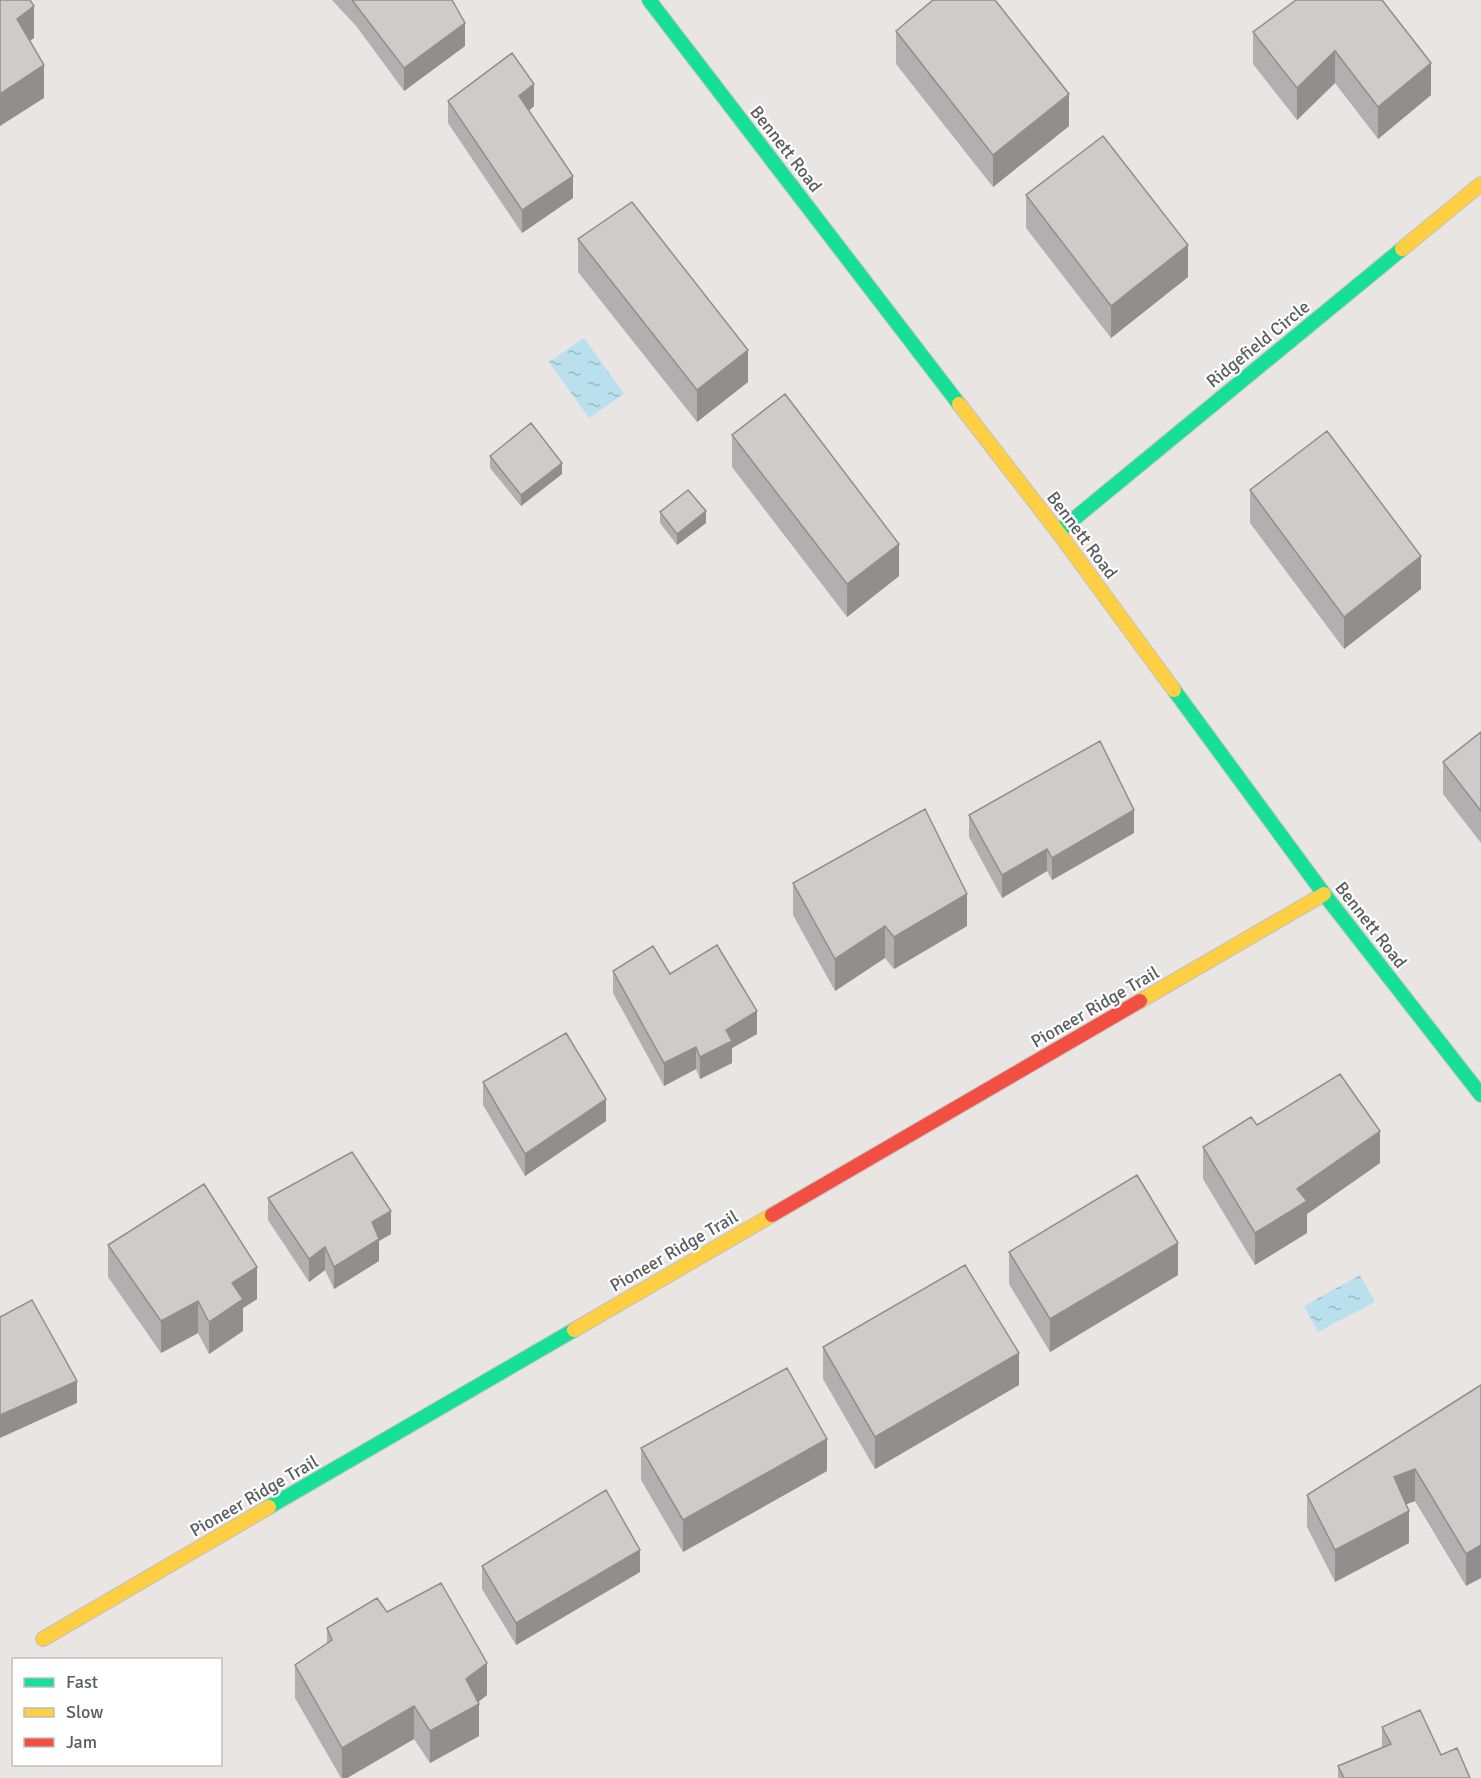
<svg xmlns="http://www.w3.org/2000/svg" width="1481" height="1778" viewBox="0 0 1481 1778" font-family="Signika,sans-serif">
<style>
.water{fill:url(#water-ripples)}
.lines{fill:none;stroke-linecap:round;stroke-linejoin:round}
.fast-casing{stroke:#c2c2c2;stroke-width:16}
.slow-casing{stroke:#c2c2c2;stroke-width:16}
.jam-casing{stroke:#c2c2c2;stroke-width:16}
.fast{stroke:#16e098;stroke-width:14}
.slow{stroke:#ffcf43;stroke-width:14}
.jam{stroke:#f24e42;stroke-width:14}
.wall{fill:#b1afaf}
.shaded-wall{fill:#908f8e}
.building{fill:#cecccb;stroke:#908f8e;stroke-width:1.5}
.labels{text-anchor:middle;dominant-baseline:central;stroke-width:4.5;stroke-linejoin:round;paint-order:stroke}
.street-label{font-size:18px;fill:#595d5f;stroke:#fff}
</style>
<defs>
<pattern id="water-ripples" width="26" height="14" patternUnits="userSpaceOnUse" patternTransform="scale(1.5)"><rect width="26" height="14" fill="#bae0ee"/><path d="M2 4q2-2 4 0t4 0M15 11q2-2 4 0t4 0" fill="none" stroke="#9ab9c4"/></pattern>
</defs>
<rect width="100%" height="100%" fill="#e8e5e2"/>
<path class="water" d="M584 338 624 394 589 418 549 362Z
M1360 1275 1375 1302 1318 1332 1304 1306Z"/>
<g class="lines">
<defs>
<path id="fast" d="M649 0 959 404
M1058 532 1402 249
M1174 690 1324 894 1481 1095
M269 1507 574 1330"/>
<path id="slow" d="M1402 249 1481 184
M959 404 1058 532 1174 690
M1140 1001 1324 894
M574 1330 772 1215
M43 1639 269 1507"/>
<path id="jam" d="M772 1215 1140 1001"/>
</defs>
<use href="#fast" class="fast-casing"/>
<use href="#slow" class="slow-casing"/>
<use href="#jam" class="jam-casing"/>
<use href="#fast" class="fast"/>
<use href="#slow" class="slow"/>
<use href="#jam" class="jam"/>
</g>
<path class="wall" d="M332 0H436L465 46 404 91 357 27Z
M1296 0 1431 95 1378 139 1335 83 1297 120 1253 64V32Z
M896 31 1069 126 993 187 896 64Z
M448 101 534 106 529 111 573 198 522 233 448 123Z
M1026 195 1188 277 1111 338 1026 228Z
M578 239 748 382 697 422 578 272Z
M732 435 899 576 847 617 732 467Z
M490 456 562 474 521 506 490 468Z
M1250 490 1421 589 1344 649 1250 523Z
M660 512 706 523 677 545 660 523Z
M1481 732V843L1443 794V762Z
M969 815 1134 833 1052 880 1047 871 1002 898 969 837Z
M793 883 967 926 894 969 885 958 835 991 793 915Z
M613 971 670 974 757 1034 732 1048V1063L700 1079 696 1069 664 1086 613 993Z
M483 1082 606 1121 525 1176 483 1105Z
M1257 1125 1380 1163 1307 1214V1233L1255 1265 1203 1179V1147Z
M268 1198 391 1234 379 1241V1261L334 1289 325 1270 309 1282 268 1220Z
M108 1245 257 1299 243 1308V1331L209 1354 198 1333 161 1353 108 1277Z
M1009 1252 1178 1275 1050 1352 1009 1284Z
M823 1347 1019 1385 875 1469 823 1379Z
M1481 1385 1466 1586 1415 1501 1406 1504 1409 1543 1335 1582 1307 1527V1495Z
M641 1448 827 1471 683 1552 641 1480Z
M482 1566 640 1572 516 1645 482 1589Z
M387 1612 487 1695 478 1702 479 1736 430 1763 414 1739 347 1778H341L295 1698V1665L327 1644V1628Z
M1382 1727 1441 1755 1470 1778H1338V1766L1382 1747Z"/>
<path class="shaded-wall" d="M34 6V38L17 51V19Z
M465 23V46L404 91V68Z
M1335 51V83L1297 120V88Z
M1431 63V95L1378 139V107Z
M44 65V98L0 126V94Z
M534 84V106L519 118V96Z
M1069 94V126L993 187V155Z
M573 176V198L522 233V210Z
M1188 245V277L1111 338V306Z
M748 350V382L697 422V390Z
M562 463V474L521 506V495Z
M706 511V523L677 545V534Z
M899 544V576L847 617V584Z
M1421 556V589L1344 649V617Z
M1134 810V833L1052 880V858Z
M1047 849V871L1002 898V875Z
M967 894V926L894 969V937Z
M885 926V958L835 991V959Z
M757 1011V1034L732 1048V1063L700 1079V1057L726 1030Z
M696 1047V1069L664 1086V1063Z
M606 1099V1121L525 1176V1154Z
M1380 1131V1163L1307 1214V1233L1255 1265V1233L1297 1189Z
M391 1211V1234L379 1241V1261L334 1289V1267L372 1222Z
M1178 1243V1275L1050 1352V1319Z
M325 1247V1270L309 1282V1259Z
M257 1267V1299L243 1308V1331L209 1354V1322L232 1283Z
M198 1301V1333L161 1353V1321Z
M1019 1353V1385L875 1469V1437Z
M77 1381V1403L0 1438V1415Z
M827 1439V1471L683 1552V1520Z
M1415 1469V1501L1394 1509V1477Z
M1409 1511V1543L1335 1582V1550Z
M1481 1545V1578L1466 1586V1554Z
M640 1550V1572L516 1645V1623Z
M487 1663V1695L468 1710 479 1704V1736L430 1763V1731L466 1679Z
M414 1706V1739L347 1778H342V1748Z"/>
<path class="building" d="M0 0H30L34 6 17 19 44 65 0 94Z
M352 0H452L465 23 404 68Z
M933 0H995L1069 94 993 155 896 31Z
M1296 0H1382L1431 63 1378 107 1335 51 1297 88 1253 32Z
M512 53 534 84 519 96 573 176 522 210 448 101Z
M1103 136 1188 245 1111 306 1026 195Z
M632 202 748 350 697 390 578 239Z
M785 394 899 544 847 584 732 435Z
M531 423 562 463 521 495 490 456Z
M1327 431 1421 556 1344 617 1250 490Z
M688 490 706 511 677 534 660 512Z
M1481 732V811L1443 762Z
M1100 741 1134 810 1052 858 1047 849 1002 875 969 815Z
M925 809 967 894 894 937 885 926 835 959 793 883Z
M717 945 757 1011 726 1030 732 1041 700 1057 696 1047 664 1063 613 971 653 946 670 974Z
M566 1033 606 1099 525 1154 483 1082Z
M1340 1074 1380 1131 1297 1189 1307 1201 1255 1233 1203 1147 1251 1117 1257 1125Z
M352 1152 391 1211 372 1222 379 1239 334 1267 325 1247 309 1259 268 1198Z
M1137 1175 1178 1243 1050 1319 1009 1252Z
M204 1184 257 1267 232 1283 243 1299 209 1322 198 1301 161 1321 108 1245Z
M965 1265 1019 1353 875 1437 823 1347Z
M32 1300 77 1381 0 1415V1317Z
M787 1368 827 1439 683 1520 641 1448Z
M1481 1385V1545L1466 1554 1415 1469 1394 1477 1409 1511 1335 1550 1307 1495Z
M606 1490 640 1550 516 1623 482 1566Z
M441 1583 487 1663 466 1679 479 1704 430 1731 414 1706 342 1748 295 1665 332 1640 327 1628 377 1598 387 1612Z
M1420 1710 1441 1755 1457 1748 1470 1778H1344L1338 1766 1391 1744 1382 1727Z"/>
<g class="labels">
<g class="street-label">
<text transform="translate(786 149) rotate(52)">Bennett Road</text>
<text transform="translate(1258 344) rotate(-39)">Ridgefield Circle</text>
<text transform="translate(1082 535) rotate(53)">Bennett Road</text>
<text transform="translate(1371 925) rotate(52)">Bennett Road</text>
<text transform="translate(1095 1007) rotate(-30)">Pioneer Ridge Trail</text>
<text transform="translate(674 1251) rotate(-30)">Pioneer Ridge Trail</text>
<text transform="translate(254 1496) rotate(-30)">Pioneer Ridge Trail</text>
</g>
</g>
<rect x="12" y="1658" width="210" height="108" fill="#ffffff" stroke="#bdbebf" stroke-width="1.5"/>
<rect x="24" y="1678" width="30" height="9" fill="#16e098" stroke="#bdbebf" stroke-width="1.5"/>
<text x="66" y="1688" font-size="18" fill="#595d5f">Fast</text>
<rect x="24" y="1708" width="30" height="9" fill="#ffcf43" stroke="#bdbebf" stroke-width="1.5"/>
<text x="66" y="1718" font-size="18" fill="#595d5f">Slow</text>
<rect x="24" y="1738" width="30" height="9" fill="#f24e42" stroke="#bdbebf" stroke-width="1.5"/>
<text x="66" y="1748" font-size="18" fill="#595d5f">Jam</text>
</svg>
